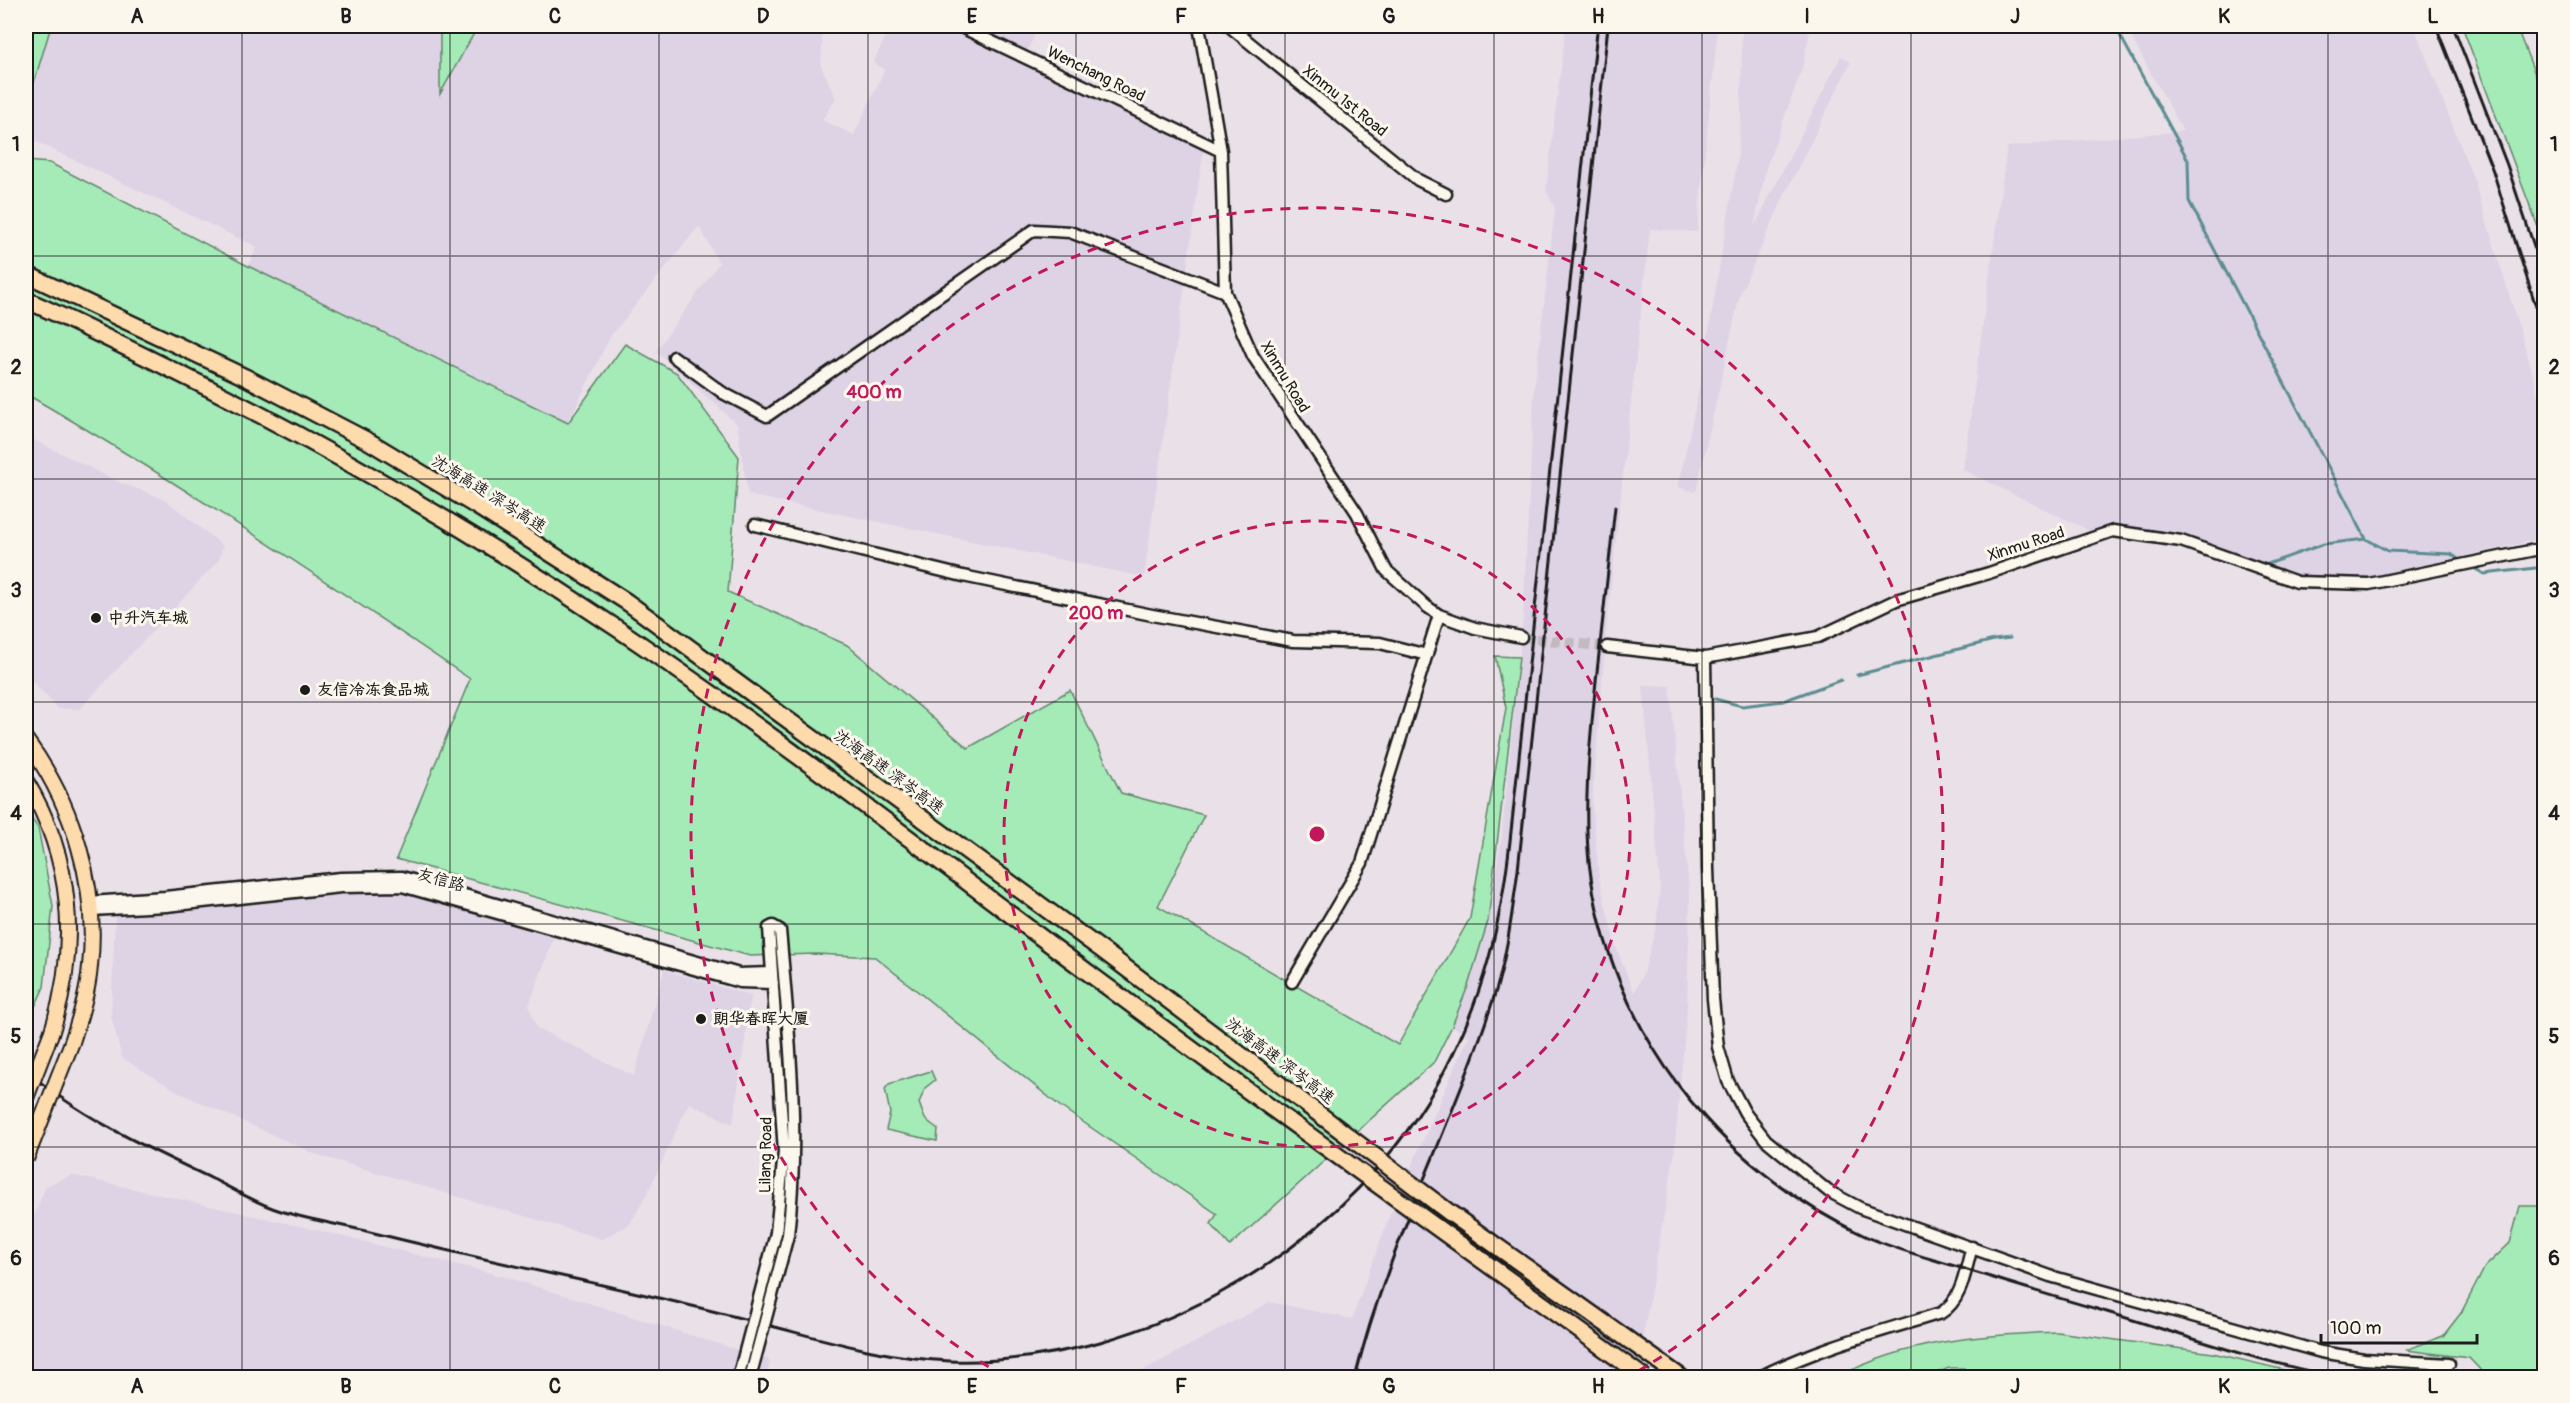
<svg xmlns="http://www.w3.org/2000/svg" width="2570" height="1403" viewBox="0 0 2570 1403" font-family="Pangolin,'LXGW WenKai TC',sans-serif">
<style>
.built{fill:#ded2e5}
.green{fill:#a5ebb8;stroke:#60846a;stroke-width:1.5}
.lines{fill:none;stroke-linecap:round;stroke-linejoin:round}
.stream{stroke:#5c8d91;stroke-width:3}
.minor-tunnel{stroke:#c1babf;stroke-width:10;stroke-dasharray:10 5;stroke-linecap:butt}
.minor-casing{stroke:#1c1c1c;stroke-width:15}
.major-casing{stroke:#1c1c1c;stroke-width:18}
.highway-casing{stroke:#1c1c1c;stroke-width:20}
.minor{stroke:#fbf7ec;stroke-width:10}
.major{stroke:#fedbac;stroke-width:14}
.highway{stroke:#fedbac;stroke-width:15}
.rail{stroke:#1c1c1c;stroke-width:3}
.minor-bridge-casing{stroke:#1c1c1c;stroke-width:15;stroke-linecap:butt}
.major-bridge-casing{stroke:#1c1c1c;stroke-width:18;stroke-linecap:butt}
.highway-bridge-casing{stroke:#1c1c1c;stroke-width:20;stroke-linecap:butt}
.minor-bridge{stroke:#fbf7ec;stroke-width:10}
.major-bridge{stroke:#fedbac;stroke-width:14}
.highway-bridge{stroke:#fedbac;stroke-width:15}
.grid{fill:none;stroke:#1c1c1c;stroke-width:1.5;stroke-opacity:0.55}
.ring{fill:none;stroke:#c2185b;stroke-width:3;stroke-dasharray:10 8}
.poi-dot{fill:#1c1c1c;stroke:#fbf7ec;stroke-width:2}
.labels{text-anchor:middle;dominant-baseline:central;stroke-width:6;stroke-linejoin:round;paint-order:stroke}
.street-label{font-size:16px;fill:#1c1c1c;stroke:#fbf7ec}
.poi-label{font-size:16px;font-weight:bold;fill:#1c1c1c;stroke:#fbf7ec;text-anchor:start}
.centre{fill:#c2185b;stroke:#fbf7ec;stroke-width:3}
.ring-label{font-size:18px;text-anchor:middle;font-weight:bold;fill:#c2185b;stroke:#fbf7ec;stroke-width:6;stroke-linejoin:round;paint-order:stroke}
.neatline{fill:none;stroke:#1c1c1c;stroke-width:2}
.grid-label{font-size:20px;text-anchor:middle;font-weight:bold;fill:#1c1c1c}
</style>
<rect width="100%" height="100%" fill="#eae1e8"/>
<filter id="ink" filterUnits="userSpaceOnUse"><feTurbulence type="fractalNoise" baseFrequency=".0167" numOctaves="2"/><feDisplacementMap in="SourceGraphic" scale="12" xChannelSelector="R" yChannelSelector="G"/><feConvolveMatrix kernelMatrix="1 2 1 2 8 2 1 2 1" color-interpolation-filters="sRGB"/></filter>
<g filter="url(#ink)">
<path class="built" d="M51 26H440L441 93 478 26H823L821 66 836 98 822 120 854 135 885 69 873 63 891 26H943L1204 146 1144 577 748 495 737 424 656 351 719 263 699 226 610 337 568 423 248 266 257 247 26 137V109Z
M971 26H1039L1027 51Z
M1566 26H1811L1802 69 1766 168 1754 227 1841 56 1851 62 1786 192 1740 294 1696 492 1678 487 1699 389 1737 162 1741 116 1742 28 1718 26 1697 232 1650 229 1607 622 1592 804 1599 878 1615 944 1634 993 1644 971 1656 928 1660 886 1643 685 1670 686 1690 900 1687 1009 1674 1156 1636 1377 1129 1378 1270 1302 1352 1319 1387 1222 1469 1036 1452 1026 1468 986 1488 921 1502 835 1523 618 1534 391 1555 208 1546 190Z
M2125 26H2414L2475 183 2530 363 2544 422V538L2368 578 2298 576 2182 535 2112 525 2092 532 1963 470 2007 147 2183 131Z
M26 436 119 482 166 500 223 546 218 561 80 709H58L26 674Z
M404 885 556 932 529 1006 537 1028 634 1076 664 970 751 996 733 1124 689 1103 647 1194 630 1224 602 1239 317 1155 180 1093 122 1058 111 1016 115 916 121 909Z
M72 1175 308 1228 503 1276 770 1360 767 1378H26V1235L46 1186Z"/>
<path class="green" d="M26 26H51L26 109Z
M440 26H478L440 94Z
M2462 26H2516L2544 97V243Z
M26 161 50 163 248 266 568 423 625 344 677 373 739 457 728 592 847 645 968 748 1070 690 1121 793 1204 815 1158 906 1398 1045 1470 918 1506 708 1495 656 1519 657 1488 921 1468 986 1452 1026 1434 1062 1230 1246 1211 1224 1217 1214 1061 1107 875 957 816 954 750 956 396 859 470 679C324 580 179 482 26 394Z
M26 811 38 828 53 906 44 987 26 1026Z
M931 1071 935 1080 925 1088 919 1103 925 1119 938 1129 937 1141 886 1130 890 1113 885 1089 889 1084Z
M2520 1206H2544V1377H2487L2469 1358 2406 1350 2443 1336 2461 1313 2485 1267 2510 1243Z
M2057 1332 2213 1353 2314 1377H2248L2220 1372V1377L1975 1378 1964 1368H1949L1927 1377H1837C1911 1339 1977 1336 2057 1332Z"/>
<g class="lines">
<path class="stream" d="M2115 26 2188 160 2189 201 2366 539 2388 551 2451 554 2461 561
M2265 565 2324 544 2366 539
M2472 567 2484 574 2544 567
M1857 675 1994 640 2010 638
M1715 699 1742 706 1783 701 1841 680"/>
<path class="minor-tunnel" d="M1521 637 1607 647"/>
<defs>
<path id="minor" d="M959 26 1221 151
M1199 26 1221 151 1225 292 1253 356 1357 513 1386 570 1426 606 1439 615 1475 628 1521 637
M1229 26 1418 180 1446 194
M674 357 723 393 767 416 1034 230 1070 232 1225 292
M755 525 963 576 1152 615 1293 641 1380 643 1427 655
M1607 647 1705 658 1818 637 1896 600 1989 573 2113 531 2181 541 2297 582 2369 584 2544 548
M1705 658 1708 869 1713 999 1718 1047 1728 1081 1745 1113 1766 1140 1828 1191 1860 1208 2050 1276 2321 1352 2364 1359 2449 1364
M90 902 165 897 341 878 402 877 739 974 772 973
M90 910 166 906 341 887 402 886 740 982 773 983
M1292 982 1362 863 1439 615
M776 1233 784 1152 769 928 773 926 780 930C789 1033 800 1132 788 1235
M1758 1378C1816 1348 1879 1332 1941 1313 1963 1299 1965 1270 1972 1247"/>
<path id="major" d="M26 740C73 803 99 888 90 966 88 992 80 1017 72 1042
M26 781C73 859 79 945 52 1031"/>
<path id="highway" d="M26 274 245 377 370 442 478 507 627 602 1106 953
M26 300C68 318 110 340 152 360 313 438 469 529 618 629 780 738 934 858 1090 974"/>
</defs>
<use href="#minor" class="minor-casing"/>
<use href="#major" class="major-casing"/>
<use href="#highway" class="highway-casing"/>
<use href="#minor" class="minor"/>
<use href="#major" class="major"/>
<use href="#highway" class="highway"/>
<path class="rail" d="M2436 26 2493 171 2544 332
M2453 26 2507 165 2544 276
M1615 507C1609 565 1602 623 1596 681 1590 741 1583 802 1589 862 1608 1027 1716 1167 1865 1236 1896 1250 1929 1258 1961 1268 2006 1282 2051 1296 2097 1309 2178 1333 2259 1363 2344 1378
M26 1070C80 1118 150 1149 215 1180 236 1191 258 1204 281 1211 310 1220 341 1225 370 1232 435 1248 501 1263 566 1277 635 1292 703 1308 771 1326 829 1341 890 1359 950 1361 1148 1367 1355 1244 1446 1068 1484 994 1501 924 1510 841L1597 32
M1355 1378C1387 1247 1452 1127 1493 1000 1507 958 1512 913 1518 870L1608 26"/>
<defs>
<path id="minor-bridge" d="M738 1378 776 1233
M750 1378 788 1235"/>
<path id="major-bridge" d="M26 1098 52 1031
M26 1159 72 1042"/>
<path id="highway-bridge" d="M1106 953 1450 1213 1682 1378
M1090 974 1266 1104 1645 1378"/>
</defs>
<use href="#minor-bridge" class="minor-bridge-casing"/>
<use href="#major-bridge" class="major-bridge-casing"/>
<use href="#highway-bridge" class="highway-bridge-casing"/>
<use href="#minor-bridge" class="minor-bridge"/>
<use href="#major-bridge" class="major-bridge"/>
<use href="#highway-bridge" class="highway-bridge"/>
</g>
</g>
<path class="grid" d="M242 26V1378M450 26V1378M659 26V1378M868 26V1378M1076 26V1378M1285 26V1378M1494 26V1378M1702 26V1378M1911 26V1378M2120 26V1378M2328 26V1378M26 256H2544M26 479H2544M26 702H2544M26 924H2544M26 1147H2544"/>
<g class="ring">
<circle cx="1317" cy="834" r="313"/>
<path d="M1004 1376A626 626 0 1 1 1630 1376"/>
</g>
<g class="poi-dot">
<circle cx="96" cy="618" r="6"/>
<circle cx="305" cy="690" r="6"/>
<circle cx="701" cy="1019" r="6"/>
</g>
<g class="labels">
<g class="street-label">
<text transform="translate(1096 74) rotate(26)">Wenchang Road</text>
<text transform="translate(1345 101) rotate(39)">Xinmu 1st Road</text>
<text transform="translate(1285 377) rotate(59)">Xinmu Road</text>
<text transform="translate(489 494) rotate(32)">沈海高速 深岑高速</text>
<text transform="translate(2026 544) rotate(-18)">Xinmu Road</text>
<text transform="translate(889 772) rotate(36)">沈海高速 深岑高速</text>
<text transform="translate(441 880) rotate(15)">友信路</text>
<text transform="translate(1280 1061) rotate(37)">沈海高速 深岑高速</text>
<text transform="translate(766 1155) rotate(-89)">Lilang Road</text>
</g>
<g class="poi-label">
<text x="108" y="618">中升汽车城</text>
<text x="317" y="690">友信冷冻食品城</text>
<text x="713" y="1019">朗华春晖大厦</text>
</g>
</g>
<circle cx="1317" cy="834" r="9" class="centre"/>
<g class="ring-label">
<text x="874" y="398">400 m</text>
<text x="1096" y="619">200 m</text>
</g>
<rect width="2570" height="1403" fill="none" stroke="#fbf7ec" stroke-width="66"/>
<path d="M2321 1334v9h156v-9" fill="none" stroke="#1c1c1c" stroke-width="3"/>
<text x="2330" y="1334" font-size="18" fill="#1c1c1c" stroke="#fbf7ec" stroke-width="4.5" paint-order="stroke">100 m</text>
<rect x="33" y="33" width="2504" height="1337" class="neatline"/>
<g class="grid-label">
<text x="137" y="23">A</text>
<text x="346" y="23">B</text>
<text x="555" y="23">C</text>
<text x="763" y="23">D</text>
<text x="972" y="23">E</text>
<text x="1181" y="23">F</text>
<text x="1389" y="23">G</text>
<text x="1598" y="23">H</text>
<text x="1807" y="23">I</text>
<text x="2015" y="23">J</text>
<text x="2224" y="23">K</text>
<text x="2433" y="23">L</text>
<text x="16" y="151">1</text>
<text x="2554" y="151">1</text>
<text x="16" y="374">2</text>
<text x="2554" y="374">2</text>
<text x="16" y="597">3</text>
<text x="2554" y="597">3</text>
<text x="16" y="820">4</text>
<text x="2554" y="820">4</text>
<text x="16" y="1043">5</text>
<text x="2554" y="1043">5</text>
<text x="16" y="1265">6</text>
<text x="2554" y="1265">6</text>
<text x="137" y="1393">A</text>
<text x="346" y="1393">B</text>
<text x="555" y="1393">C</text>
<text x="763" y="1393">D</text>
<text x="972" y="1393">E</text>
<text x="1181" y="1393">F</text>
<text x="1389" y="1393">G</text>
<text x="1598" y="1393">H</text>
<text x="1807" y="1393">I</text>
<text x="2015" y="1393">J</text>
<text x="2224" y="1393">K</text>
<text x="2433" y="1393">L</text>
</g>
</svg>
